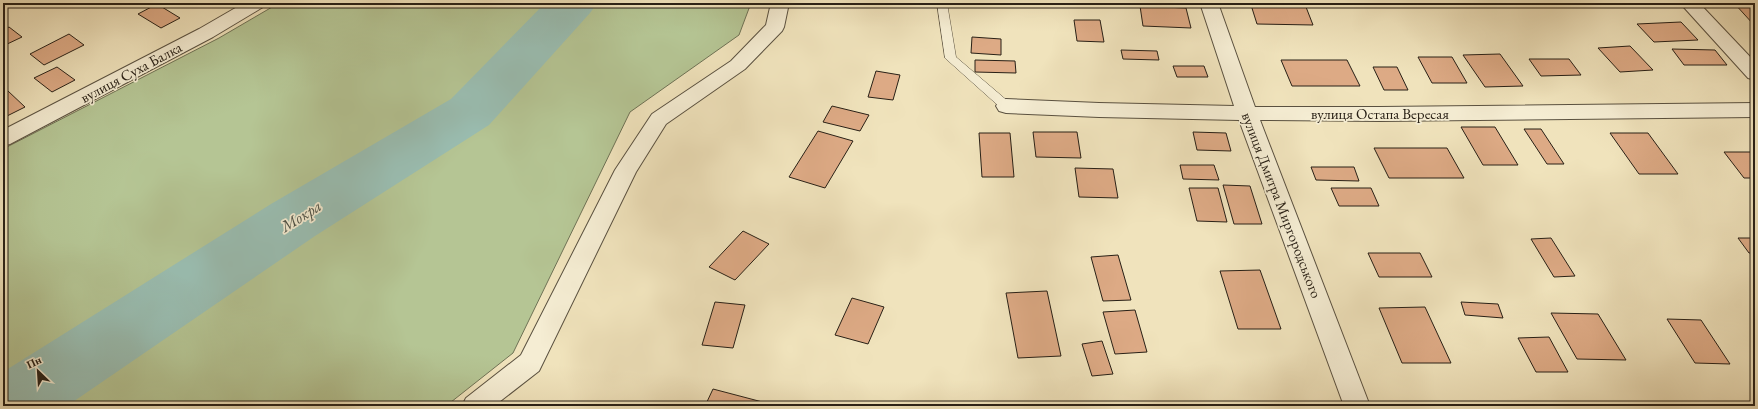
<svg xmlns="http://www.w3.org/2000/svg" width="1758" height="409" viewBox="0 0 1758 409" font-family="'EB Garamond',serif">
<style>
.green{fill:#b5c594;stroke:#6e7255}
.lines{fill:none;stroke-linecap:round;stroke-linejoin:round}
.river{fill:#9abeb2;fill-rule:evenodd}
.building{fill:#ddaa85;stroke:#282016}
.lane-casing{stroke:#5a5140;stroke-width:1}
.street-casing{stroke:#5a5140;stroke-width:2}
.lane{fill:#f5edd3;fill-rule:evenodd}
.street{fill:#f5edd3;fill-rule:evenodd}
.labels{text-anchor:middle;dominant-baseline:central;stroke-width:3.5;stroke-linejoin:round;paint-order:stroke}
.street-label{font-size:15px;fill:#282016;stroke:#f5edd3}
.water-label{font-size:16px;font-style:italic;fill:#4a4f45;stroke:#f5edd3}
</style>
<rect width="100%" height="100%" fill="#f0e3bc"/>
<filter id="stains"><feTurbulence type="fractalNoise" baseFrequency=".005" numOctaves="4"/><feColorMatrix values="0 0 0 0 .2 0 0 0 0 .09 0 0 0 0 .02 0 0 0 .5 -.17"/></filter>
<radialGradient id="worn" r=".72"><stop offset=".6" stop-color="#630" stop-opacity="0"/><stop offset="1" stop-color="#630" stop-opacity=".3"/></radialGradient>
<path class="green" d="M279 3H751L739 35 630 112 513 353 446 406H3V149L219 38Z"/>
<g class="lines">
<path class="river" d="M545 3H597L590 13 489 125 315 236 67 406H3V372L271 204 451 99Z"/>
</g>
<path class="building" d="M1734 3H1755V25H1754Z
M157 4 180 18 161 28 138 14Z
M1251 5 1306 7 1313 25 1257 24Z
M1140 6 1186 8 1191 28 1143 26Z
M1074 20H1100L1104 42 1077 41Z
M1681 22 1698 40 1654 42 1637 24Z
M9 27 22 37 3 46V30Z
M69 34 84 45 44 65 30 54Z
M972 37 1001 39V55L971 53Z
M1630 46 1653 70 1620 72 1598 48Z
M1672 49 1715 50 1727 65H1684Z
M1121 50 1157 51 1159 60 1123 59Z
M1500 54 1523 86 1485 87 1463 55Z
M1418 57H1452L1467 83H1432Z
M1529 59H1569L1581 75 1541 76Z
M975 60 1015 61 1016 73 975 72Z
M1281 60H1347L1360 86H1292Z
M1173 66H1204L1208 77H1177Z
M57 67 75 80 52 92 34 78Z
M1373 67H1397L1408 90H1384Z
M876 71 900 75 893 100 868 97Z
M8 91 25 107 3 118V94Z
M832 106 869 115 860 131 823 122Z
M1461 127H1495L1518 165H1483Z
M1524 129H1541L1564 164H1547Z
M818 131 853 141 825 188 789 177Z
M1033 132H1077L1081 158 1036 157Z
M1193 132 1226 133 1231 151 1197 150Z
M979 133H1010L1014 177H982Z
M1610 133H1648L1678 174H1639Z
M1374 148H1447L1464 178H1389Z
M1724 152H1755V178H1744Z
M1180 165H1214L1219 180 1183 179Z
M1311 167H1354L1359 181 1316 180Z
M1075 168 1113 169 1118 198 1079 197Z
M1223 185 1250 186 1262 224H1234Z
M1189 188H1218L1227 222 1197 221Z
M1331 188H1371L1379 206H1339Z
M743 231 769 244 735 280 709 267Z
M1551 238 1575 276 1554 277 1531 239Z
M1738 238H1755V253H1749Z
M1368 253H1420L1432 277H1379Z
M1118 255 1131 300 1103 301 1091 257Z
M1260 270 1281 329H1238L1220 271Z
M1047 291 1061 356 1018 358 1006 293Z
M852 298 884 307 868 344 835 335Z
M715 302 745 305 733 348 702 345Z
M1461 302 1498 304 1503 318 1465 315Z
M1425 307 1451 363H1402L1379 308Z
M1135 310 1147 352 1115 354 1103 312Z
M1551 313 1598 314 1626 360 1577 359Z
M1667 319 1701 320 1730 364 1695 363Z
M1549 337 1568 372H1536L1518 338Z
M1102 341 1113 374 1092 376 1082 344Z
M713 389 770 404 769 406H705Z"/>
<g class="lines">
<defs>
<path id="lane" d="M937 3H947L956 57 1010 103 1012 106 1010 109H1002L945 58Z"/>
<path id="street" d="M244 3H266L263 7 213 37 10 144 3 146V130L199 29Z
M771 3H789L784 27 782 31 745 69 666 124 636 172 539 371 494 406H462L466 398 521 355 615 170 652 114 731 61 766 25Z
M1200 3H1218L1255 107H1380L1755 103V117L1380 121 1260 120 1370 406H1344L1239 120 1099 117 1006 113 999 111 996 106 999 101 1006 99 1099 103 1234 106Z
M1680 3H1699L1755 62V80L1748 78Z"/>
</defs>
<use href="#lane" class="lane-casing"/>
<use href="#street" class="street-casing"/>
<use href="#lane" class="lane"/>
<use href="#street" class="street"/>
</g>
<g class="labels">
<g class="street-label">
<text transform="translate(131 72) rotate(-28)">вулиця Суха Балка</text>
<text x="1380" y="113">вулиця Остапа Вересая</text>
<text transform="translate(1282 205) rotate(69)">вулиця Дмитра Миргородського</text>
</g>
<g class="water-label">
<text transform="translate(301 216) rotate(-32)">Мокра</text>
</g>
</g>
<rect width="1758" height="409" fill="none" stroke="#f0e3bc" stroke-width="16"/>
<rect x="4" y="4" width="1750" height="401" fill="none" stroke="#282016" stroke-width="2"/>
<rect x="8" y="8" width="1742" height="393" fill="none" stroke="#282016"/>
<g transform="translate(38 371) rotate(335)" stroke="#f5edd3" stroke-width="3" paint-order="stroke">
<path d="M0-3L7 15L0 10L-7 15Z" fill="#282016"/>
<text y="-6" font-size="11" font-weight="bold" text-anchor="middle" fill="#282016">Пн</text>
</g>
<rect width="100%" height="100%" filter="url(#stains)"/>
<rect width="100%" height="100%" fill="url(#worn)"/>
</svg>
